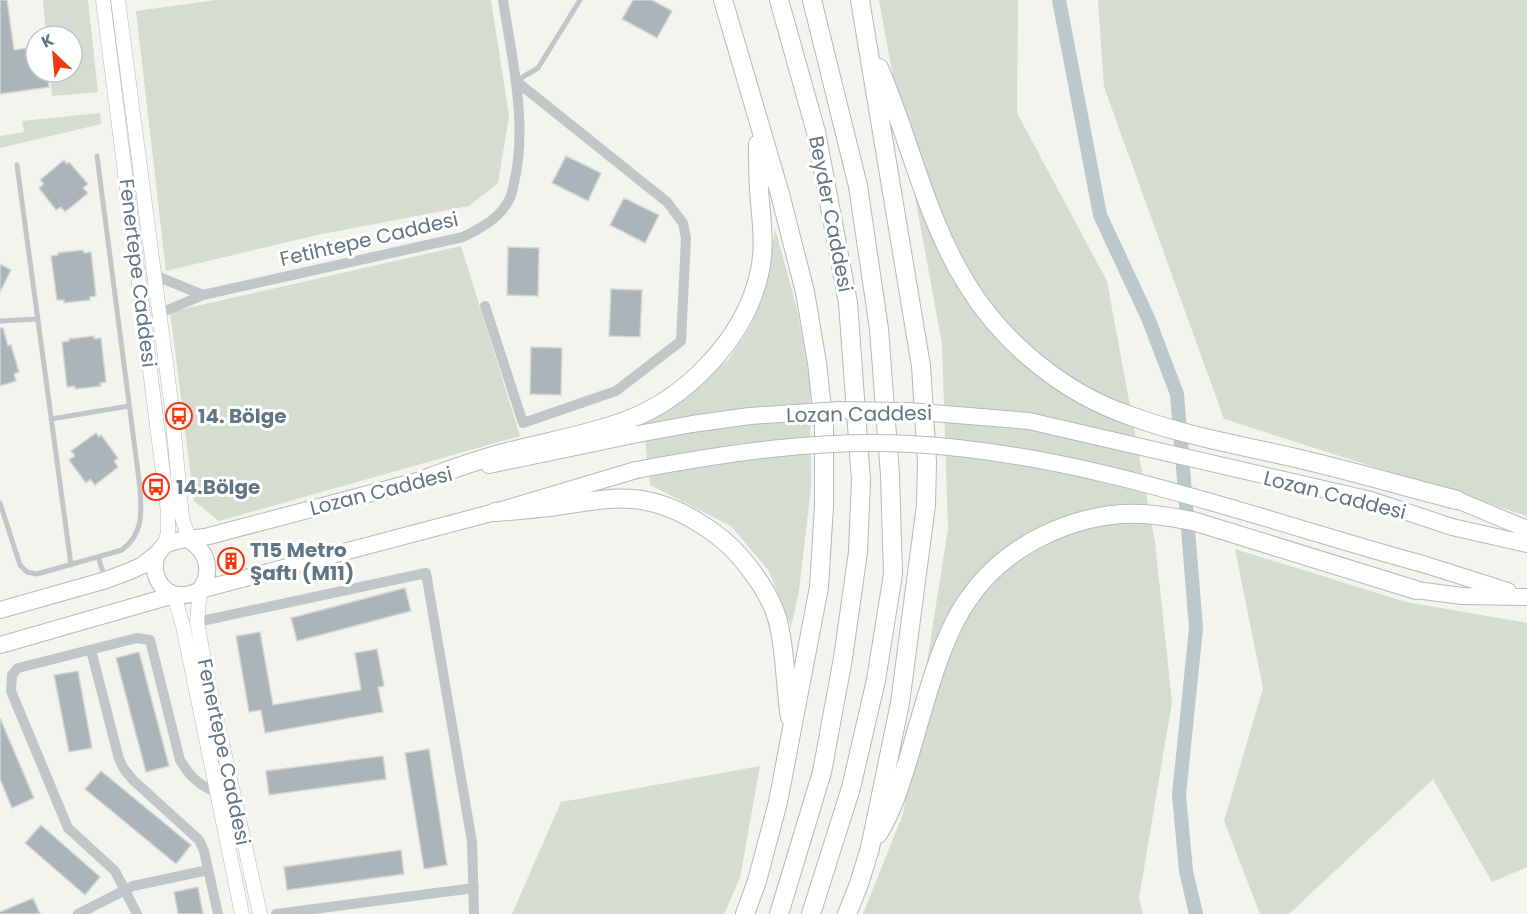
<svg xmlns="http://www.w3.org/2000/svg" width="1527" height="914" viewBox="0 0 1527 914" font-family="Poppins,sans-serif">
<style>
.green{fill:#d5dcd0}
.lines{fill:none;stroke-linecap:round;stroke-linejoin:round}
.canal{stroke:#bbc9cd;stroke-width:14}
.building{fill:#abb5b9;stroke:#d5d5d2;stroke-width:1.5}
.secondary-casing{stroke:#b5bbbf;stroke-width:15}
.primary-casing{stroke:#b4b9bc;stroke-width:18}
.highway-casing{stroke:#b5b9bc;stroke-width:20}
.lane{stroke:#c1c6c9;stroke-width:5}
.street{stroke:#c1c6c9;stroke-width:10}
.secondary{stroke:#fff;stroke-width:14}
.primary{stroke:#fff;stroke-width:16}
.highway{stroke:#fff;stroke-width:18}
.primary-bridge-casing{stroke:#b4b9bc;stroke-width:18;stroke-linecap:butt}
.primary-bridge{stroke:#fff;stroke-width:16}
.labels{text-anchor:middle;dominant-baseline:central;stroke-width:6;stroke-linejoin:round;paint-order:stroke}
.street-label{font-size:20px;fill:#607684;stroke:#fff}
.poi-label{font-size:20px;font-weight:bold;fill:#607684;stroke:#fff;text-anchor:start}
</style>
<rect width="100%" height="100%" fill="#f4f4ef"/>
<path class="green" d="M43 0H88L98 92 52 96 50 72H72V36H46Z
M216 0H491L509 116 498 183 469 206 317 235 166 271 136 11Z
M879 0H1018L1017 113 1107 281 1155 542 1172 702 1139 898 1143 914H863L903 814 948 529 942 344Z
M1098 0H1527V516L1224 419 1104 87Z
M100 113 101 124 0 148V136L24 132 22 121Z
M775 228 797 309 810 381 811 487 799 591 791 627 769 571 731 526 650 485 643 420 680 399 729 359 751 325 767 283Z
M461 246 520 436 219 521 194 501 170 312Z
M1235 549 1406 602 1527 623V867L1492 882 1433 779 1289 914H1260L1224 821 1263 688Z
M760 766 740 878 724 914H512L561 802Z"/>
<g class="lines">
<path class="canal" d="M1059 0 1100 215 1148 318 1177 394 1196 628 1179 795 1186 871 1196 914"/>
</g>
<path class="building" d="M0 0H7L14 50 36 47V72H47L49 87 0 94Z
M633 0H652L672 11 657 38 622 19Z
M566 156 601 173 588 201 552 183Z
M64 160 67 164 69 162 88 184 83 188 88 193 65 212 61 207 56 210 39 188 44 184 40 180Z
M624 198 659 215 645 243 610 225Z
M508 247 539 248 538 296 507 295Z
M83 250 84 253 91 252 96 296 90 297V300L64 303V300H57L51 256 58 255V253Z
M0 264 11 270 0 292Z
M611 289 642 290 640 337 609 336Z
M0 328H3L8 346 11 345 19 372 14 374 16 381 0 386Z
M94 336V339L101 338 106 382 100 383 101 386 75 389V386L67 387 62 342 69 341V339Z
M531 347 562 348 561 395 530 394Z
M96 433 99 437 101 435 118 458 114 461 118 467 95 485 90 479 86 483 69 460 75 456 71 451Z
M222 553 240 555 239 569 221 568Z
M405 588 411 611 297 641 291 618Z
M260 632 273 705 361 690 355 653 377 649 384 686 378 687 383 712 265 733 261 710 249 712 236 636Z
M139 652 169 766 146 772 116 658Z
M78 671 92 748 69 752 54 675Z
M0 718 34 798 12 808 0 779Z
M429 749 447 865 424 869 405 753Z
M383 756 386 779 269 795 266 771Z
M101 771 191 845 176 864 85 789Z
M41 825 100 877 85 895 25 843Z
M401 850 404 874 287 890 284 867Z
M198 887 203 914H178L174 892Z
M33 898 40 914H0V912Z"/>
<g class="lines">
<defs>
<path id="secondary" d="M103 0 168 512V533L164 546
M118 0 171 402 182 517 189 540
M200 590 197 622 205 666 260 914
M174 595 183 626 242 914"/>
<path id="primary" d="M489 465 638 434
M440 475 209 536C196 539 179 538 167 544 141 559 159 612 200 590L495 512 636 470
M1457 500 1527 529
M1452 527 1527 544
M189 540C208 552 213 571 200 590
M1423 564 1508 591
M1416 590 1462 596 1525 597
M0 610 106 580 130 571 143 565 160 551
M0 645 174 595"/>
<path id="highway" d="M723 0 780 194 805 292 817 363 824 427V506L819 587 778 802 757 881 745 914
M779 0 816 132 848 303 861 480 858 552 843 658 822 772 779 914
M879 68C910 139 926 220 968 286 1003 343 1064 393 1128 415 1184 436 1245 446 1304 460 1355 472 1406 487 1457 500
M428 478C450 470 471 462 493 456 537 443 582 437 625 421 686 399 744 339 759 275 766 247 761 218 759 189 758 174 758 159 758 144
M495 512C513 511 531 509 550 507 608 499 641 488 696 521 713 531 729 543 742 559 758 578 774 601 779 626 786 656 785 687 790 717
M878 834C894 808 902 779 911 750 919 722 927 694 936 667 944 644 953 621 967 601 1004 545 1076 511 1143 514 1160 515 1176 518 1193 521L1416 590
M811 914 851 788 876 680 893 574 890 475 879 329 858 186 812 0
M847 914 859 884 870 848 900 703 926 505 927 462 921 366 860 0"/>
</defs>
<use href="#secondary" class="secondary-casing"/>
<use href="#primary" class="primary-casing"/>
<use href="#highway" class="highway-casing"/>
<path class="lane" d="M516 81 538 68 580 0
M17 165 71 565
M0 321 38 319
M51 419 129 406
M0 503 20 565 27 572 37 574 122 550C143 534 142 513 140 488L97 156
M98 557 105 578"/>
<path class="street" d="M154 275 203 295
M485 306 523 423 616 391 681 341 686 238 683 223 667 202 516 81
M158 314 203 295 463 237C481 228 499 219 509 200 512 195 513 188 514 183 528 124 512 59 503 0
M197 622 426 573 472 842 474 914
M91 650 119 759 124 769 133 780 199 840 204 851 218 914
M78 914 133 886 208 870
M137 914 115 871 68 828 11 691 12 675 18 668 137 638 150 640 180 760C190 777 199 785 217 793
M276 914 474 888"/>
<use href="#secondary" class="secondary"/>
<use href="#primary" class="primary"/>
<use href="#highway" class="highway"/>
<defs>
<path id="primary-bridge" d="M638 434 692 424 750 416 839 410 908 411 1029 421 1371 500 1452 527
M636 470C727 453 818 439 911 444 1088 454 1254 518 1423 564"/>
</defs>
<use href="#primary-bridge" class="primary-bridge-casing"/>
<use href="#primary-bridge" class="primary-bridge"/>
</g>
<defs>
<symbol id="bus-ring" viewBox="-11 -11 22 22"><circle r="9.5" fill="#fff" stroke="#f4370f" stroke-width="1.5"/><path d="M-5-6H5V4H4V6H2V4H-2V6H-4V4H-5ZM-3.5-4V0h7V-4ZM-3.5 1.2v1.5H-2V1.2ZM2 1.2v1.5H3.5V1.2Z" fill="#f4370f"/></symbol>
<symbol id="building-ring" viewBox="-11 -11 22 22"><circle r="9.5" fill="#fff" stroke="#f4370f" stroke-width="1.5"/><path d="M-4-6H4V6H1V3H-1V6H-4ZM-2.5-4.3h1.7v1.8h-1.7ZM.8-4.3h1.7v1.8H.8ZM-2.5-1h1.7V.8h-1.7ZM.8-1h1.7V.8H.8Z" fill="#f4370f"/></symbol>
</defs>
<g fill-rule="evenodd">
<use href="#bus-ring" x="164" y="401" width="30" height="30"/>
<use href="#bus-ring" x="141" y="472" width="30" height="30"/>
<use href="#building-ring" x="216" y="546" width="30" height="30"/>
</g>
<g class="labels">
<g class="street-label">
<text transform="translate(831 214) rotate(79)">Beyder Caddesi</text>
<text transform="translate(369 239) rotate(-13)">Fetihtepe Caddesi</text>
<text transform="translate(138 273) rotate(83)">Fenertepe Caddesi</text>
<text transform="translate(859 414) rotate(-1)">Lozan Caddesi</text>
<text transform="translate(381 491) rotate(-14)">Lozan Caddesi</text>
<text transform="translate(1335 495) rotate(14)">Lozan Caddesi</text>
<text transform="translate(224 752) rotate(78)">Fenertepe Caddesi</text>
</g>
<g class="poi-label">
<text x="198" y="416">14. Bölge</text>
<text x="176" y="487">14.Bölge</text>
<text x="250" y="550">T15 Metro<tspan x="250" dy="23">Şaftı (M11)</tspan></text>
</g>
</g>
<g transform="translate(54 54) rotate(334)"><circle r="28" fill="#ffffff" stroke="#bfc8ce" stroke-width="1.5"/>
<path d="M0-4.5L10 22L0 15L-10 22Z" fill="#f4370f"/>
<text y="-9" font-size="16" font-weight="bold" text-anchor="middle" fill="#607684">K</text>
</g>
</svg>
